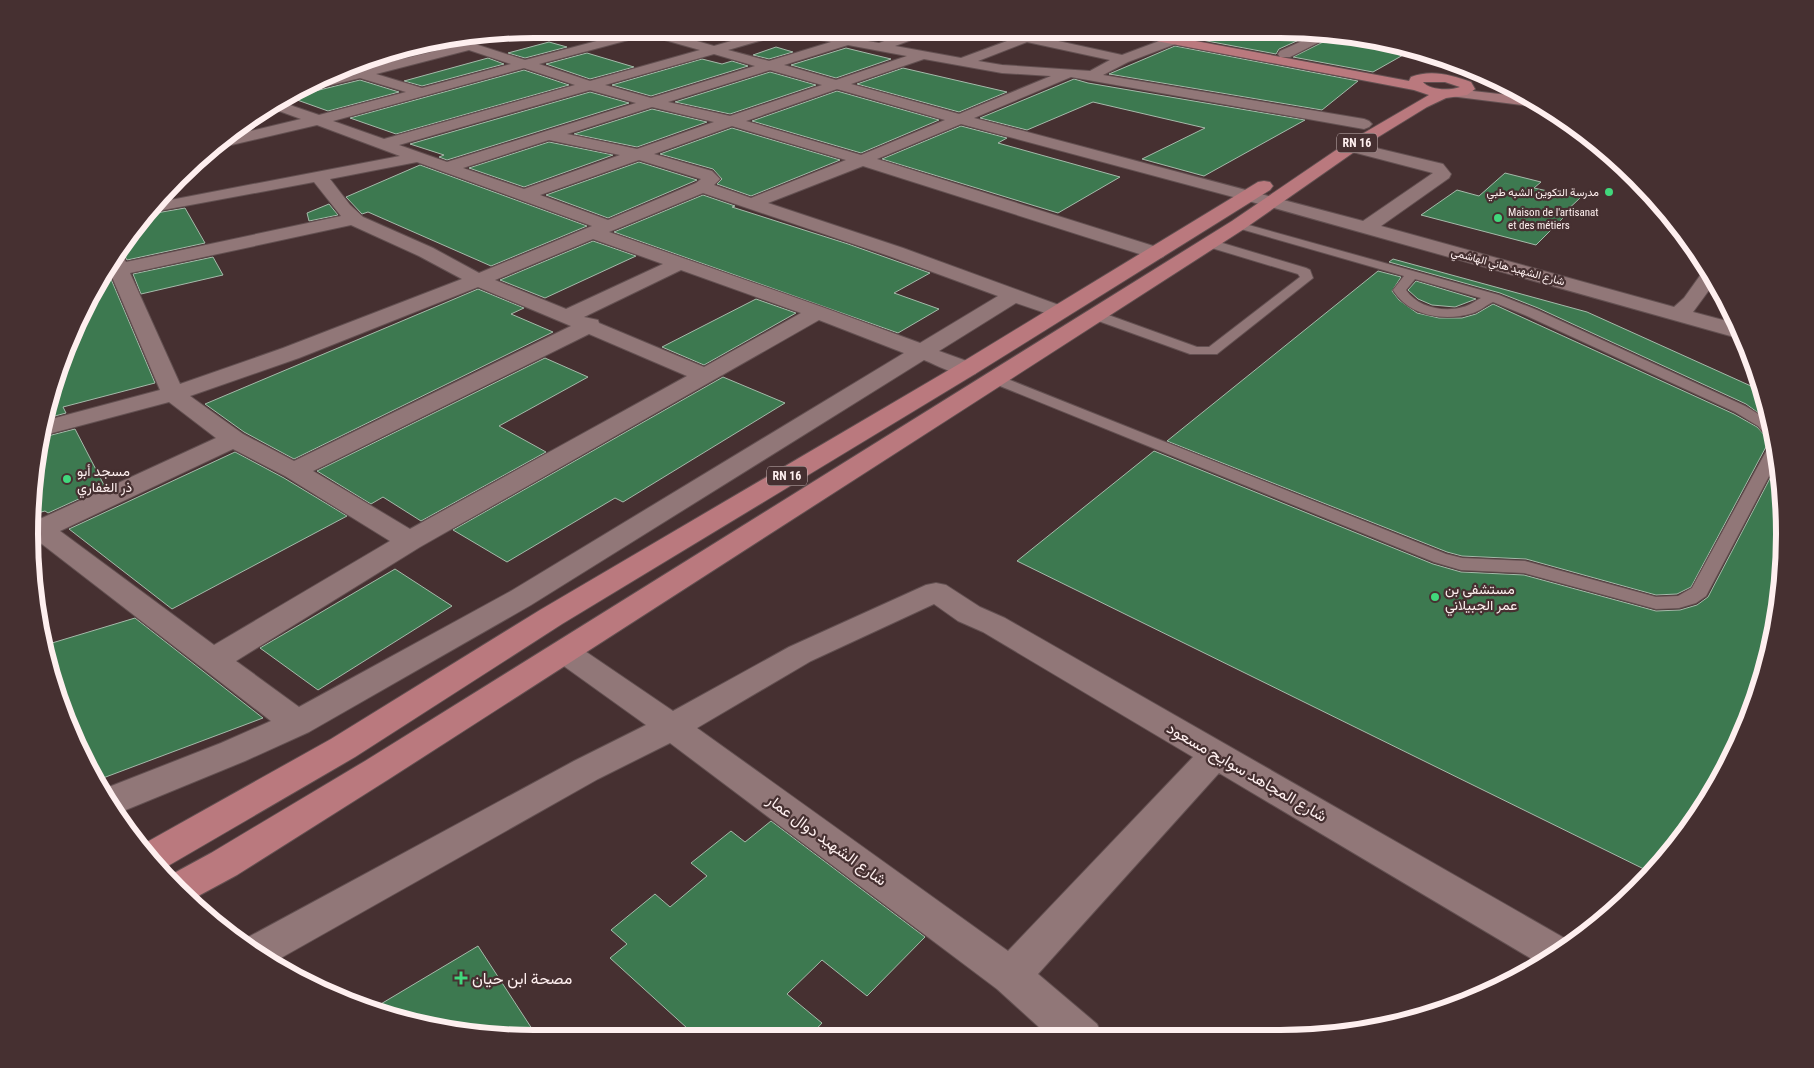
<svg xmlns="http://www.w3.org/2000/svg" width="1814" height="1068" viewBox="0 0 1814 1068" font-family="'Roboto Condensed',Vazirmatn,sans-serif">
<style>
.building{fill:#3d7950;stroke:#a5baaa}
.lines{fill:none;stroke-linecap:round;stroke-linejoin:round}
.service-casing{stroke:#635051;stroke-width:2}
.minor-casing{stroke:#635051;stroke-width:2}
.secondary-casing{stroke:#635051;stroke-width:2}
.primary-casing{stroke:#635051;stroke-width:2}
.service{fill:#917778;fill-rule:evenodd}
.minor{fill:#917778;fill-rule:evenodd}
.secondary{fill:#a6787b;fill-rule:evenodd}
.primary{fill:#ba797e;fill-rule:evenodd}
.poi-dot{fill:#41d77c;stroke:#463031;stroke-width:2}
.labels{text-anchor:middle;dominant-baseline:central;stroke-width:4.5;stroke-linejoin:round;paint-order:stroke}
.far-poi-label{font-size:11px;fill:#feefef;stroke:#463031;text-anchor:end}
.far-street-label{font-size:11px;fill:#feefef;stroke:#463031}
.shield{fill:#463031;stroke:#c7b6b6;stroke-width:1}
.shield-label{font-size:12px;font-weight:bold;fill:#feefef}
.poi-label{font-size:14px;fill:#feefef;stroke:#463031;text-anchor:start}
.near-street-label{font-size:16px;fill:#feefef;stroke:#463031}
.near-poi-label{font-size:16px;fill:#feefef;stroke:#463031;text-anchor:start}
.rim{fill:none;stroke:#feefef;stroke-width:6}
</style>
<rect width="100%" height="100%" fill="#463031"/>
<path class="building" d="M1210 30H1313L1319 31 1279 49 1276 54 1191 38Z
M1337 35 1412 50 1373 72 1293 57Z
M549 42 567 47 525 58 508 53Z
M1175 46 1358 81 1322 110 1109 74Z
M776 47 793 52 769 59 753 55Z
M846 48 891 59 836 78 791 65Z
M587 53 634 67 590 79 546 64Z
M488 58 504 64 422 86 404 81Z
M702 59 722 64 732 61 748 66 651 96 612 85Z
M903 68 1007 92 959 112 857 84Z
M524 70 569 85 396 134 350 118Z
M770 72 816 85 730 114 675 102Z
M1074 79 1088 83 1305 120 1204 176 1142 159 1205 128 1093 102 1027 130 980 118Z
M360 80 399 92 328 111 286 96H295Z
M837 91 939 120 861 153 752 121Z
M590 92 629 103 447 160 439 157 444 155 410 144Z
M652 109 707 122 637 147 574 134Z
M961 126 1007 138 998 143 1120 177 1058 213 882 159Z
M732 128 840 160 751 196 717 184 722 179 713 169 660 154Z
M549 142 613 155 524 187 469 168Z
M639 162 697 180 608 218 546 195Z
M420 165 587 226 491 266 368 212 362 214 346 197Z
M1505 173 1541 182 1534 188 1580 198 1561 216 1564 217 1536 245 1421 215 1457 190 1479 196Z
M703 195 735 206 732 207 848 244 930 273 894 293 939 309 898 333 614 232Z
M329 204 338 215 309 221 307 213Z
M185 208 205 243 127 260 122 251 117 249 145 215Z
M593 241 636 256 545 298 500 280Z
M213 257 223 275 141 294 133 274Z
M1393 259 1587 312 1762 391 1772 423 1746 404 1538 308 1500 293 1389 262Z
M1378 271 1401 277 1392 291 1399 300 1417 313 1439 318H1462L1476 314 1493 304 1734 414 1757 427 1771 442 1767 445 1691 587 1677 594 1656 595 1526 559 1462 556 1447 552 1167 441Z
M111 279 155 383 63 407 66 413 44 419 55 372 101 280Z
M1416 281 1476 299 1455 307 1432 305 1418 299 1408 290Z
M478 289 524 308 511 314 553 332 294 459 244 432 205 404Z
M756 299 796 313 704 365 662 347Z
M545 358 588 377 499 426 546 452 421 521 383 497 371 504 317 471Z
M723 377 785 403 623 502 615 498 507 562 453 530Z
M75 429 105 487 48 513 45 511 30 515 33 468 40 438Z
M1154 451 1433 564 1461 572 1524 575 1656 611 1680 610 1697 605 1708 597 1778 463 1785 534 1775 633 1747 728 1700 815 1650 872 1017 561Z
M235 452 284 478 347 516 172 609 69 529Z
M395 569 452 606 318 690 260 648Z
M135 618 263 718 95 781 81 758 56 697 42 646Z
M771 821 925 937 867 996 822 960 787 994 822 1023 808 1038H698L610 958 627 944 611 930 655 894 670 907 707 876 691 863 731 831 745 842Z
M478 946 538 1038H501L369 1011Z"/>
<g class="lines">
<defs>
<path id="service" d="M1238 222 1499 295 1537 310 1745 406C1777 425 1774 423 1778 459L1706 596 1696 603 1679 608 1656 609 1524 573 1461 570 1434 562 990 382 988 379 990 376H1000L1446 554 1462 558 1525 561 1656 597 1678 596 1692 588 1769 446 1776 442 1770 440 1758 426 1735 412 1527 316 1493 302C1486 305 1480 311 1473 313 1444 322 1409 316 1393 290L1404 276 1234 227 1232 225ZM1415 279 1481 298C1475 301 1469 306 1463 307 1444 313 1417 307 1406 290Z
M1209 239 1306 268 1310 270 1313 278 1217 354H1190L1090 318 1088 315 1095 311 1100 312 1197 347H1209L1300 277 1298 274 1205 246 1203 243Z"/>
<path id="minor" d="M911 31H930L928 34 895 46 961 58 1034 31 1049 32 1040 37 1122 55 1170 37H1178L1180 40 1178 43 1128 62 1103 75 1364 119 1369 121 1372 124 1369 127 1364 129 1071 77 974 118 1363 221 1433 173 1345 150 1343 147 1345 144 1351 142 1443 164 1451 174 1449 178 1381 226 1674 307 1684 298 1704 270 1708 269 1715 282 1693 312 1738 324 1745 338 1734 337 1267 206 961 124 877 159 1163 249 1166 253 1163 257 1156 259 1149 257 863 166 768 203 903 248 1067 308 1070 312 1067 316 1060 318 1016 303 939 351 975 364 978 369 975 374C958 378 939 366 924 360L531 605 309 732 245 761 116 814 101 790 221 743 271 721 38 541 30 543 29 524 216 438 169 402 41 436 44 421 160 390 112 277 102 278 116 251 120 252 126 262 341 216 314 182 147 213 155 203 400 156 317 125 214 149 210 148 221 138 301 119 268 107 278 101 319 115 406 92 360 78 295 94 291 93 308 83 345 73 337 70 348 65 361 69 456 46 440 40 453 37 525 60 627 33 666 32 714 46 762 32H782L780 35 728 50 769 61 831 42 793 35 791 32H817L879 43ZM647 35 700 50 590 81 539 64ZM1027 42 1110 60 1090 71 1002 65 978 61ZM848 45 907 56 836 80 784 65ZM469 50 511 64 422 88 376 74ZM714 54 755 66 651 98 605 85ZM924 59 1002 73 1051 76 959 114 851 84ZM524 68 575 85 384 139 333 121ZM770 70 822 85 730 116 668 102ZM837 89 945 120 861 155 746 121ZM590 90 636 103 447 162 399 145ZM652 107 714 122 637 149 567 134ZM732 126 846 160 751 198 714 185 720 179 712 171 654 154ZM549 140 620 155 524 189 463 168ZM639 160 701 179 696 183 608 220 540 195ZM417 162 592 226 479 273 433 248 363 217 350 205 330 179ZM703 193 889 256 998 296 920 343 825 308 609 232ZM351 225 419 256 462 279 283 348 180 384 130 273ZM593 239 663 264 566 309 495 280ZM681 270 801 313 704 367 599 323 598 320 584 317ZM478 287 571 326 294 461 243 434 190 396 299 358ZM819 320 904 353 511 591 299 707 236 661 420 547ZM589 334 687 376 410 529 313 471ZM233 449 285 476 390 541 214 645 60 531Z
M1322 32 1335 34 1290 57H1280L1278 54 1280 51Z
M1506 87 1517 93 1512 94 1506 93 1504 90Z
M936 583 946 585 980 607 1005 618 1573 943 1542 965 1219 773 1038 974 1097 1024 1103 1038H1051L997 989 670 743 598 779 272 963 253 954 239 942 574 761 646 725 554 659 549 652 554 645 565 641 576 645 673 711 789 647 926 585ZM934 604 958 621 983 632 1193 757 1008 951 697 728 811 661Z"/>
<path id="secondary" d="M1455 89 1527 97 1544 106 1539 107 1450 96 1448 93 1450 90Z"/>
<path id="primary" d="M1119 31H1142L1409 81 1411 77C1431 69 1452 75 1471 82L1475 89 1467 95 1446 98 1427 107 1357 150 1244 229 389 779 237 875 189 901 165 878 211 853 365 761 1232 221 1345 144 1429 95 1414 90 1125 35ZM1423 82H1445L1460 87C1449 91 1429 90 1423 82Z
M1264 181 1270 182 1273 186 1270 190 975 374 562 624 355 757 161 870 159 871 138 847 331 739 540 610 959 364 1258 182Z"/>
</defs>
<use href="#service" class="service-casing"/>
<use href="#minor" class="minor-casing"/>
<use href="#secondary" class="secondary-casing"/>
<use href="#primary" class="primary-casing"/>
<use href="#service" class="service"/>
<use href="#minor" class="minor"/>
<use href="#secondary" class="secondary"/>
<use href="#primary" class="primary"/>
</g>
<g class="poi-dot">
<circle cx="1609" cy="192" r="5"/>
<circle cx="1498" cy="218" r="5"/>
<circle cx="67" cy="479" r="5"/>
<circle cx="1435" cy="597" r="5"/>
<path d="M458.5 970.5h5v5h5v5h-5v5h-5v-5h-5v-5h5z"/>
</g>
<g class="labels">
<g class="far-poi-label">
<text x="1599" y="192">مدرسة التكوين الشبه طبي</text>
<text x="1508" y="212" text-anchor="start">Maison de l'artisanat<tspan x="1508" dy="13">et des métiers</tspan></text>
</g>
<g class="far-street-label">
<text transform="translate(1508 267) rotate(15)">شارع الشهيد هاني الهاشمي</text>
</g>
<g class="shield">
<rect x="1337" y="133.5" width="40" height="19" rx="4"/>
<rect x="767" y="466.5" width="40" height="19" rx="4"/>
</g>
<g class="shield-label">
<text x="1357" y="143">RN 16</text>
<text x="787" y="476">RN 16</text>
</g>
<g class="poi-label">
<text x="77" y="471">مسجد أبو<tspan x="77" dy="16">ذر الغفاري</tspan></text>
<text x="1445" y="589">مستشفى بن<tspan x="1445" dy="16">عمر الجبيلاني</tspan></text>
</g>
<g class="near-street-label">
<text transform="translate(1247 772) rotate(30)">شارع المجاهد سوايح مسعود</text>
<text transform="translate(827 840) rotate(36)">شارع الشهيد دوال عمار</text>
</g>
<g class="near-poi-label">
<text x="472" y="978">مصحة ابن حيان</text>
</g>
</g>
<path d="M0 0H1814V1068H0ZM534 38H1280A496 496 0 0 1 1776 534V534A496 496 0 0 1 1280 1030H534A496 496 0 0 1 38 534V534A496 496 0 0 1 534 38Z" fill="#463031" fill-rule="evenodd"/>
<path class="rim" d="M534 38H1280A496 496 0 0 1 1776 534V534A496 496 0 0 1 1280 1030H534A496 496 0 0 1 38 534V534A496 496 0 0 1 534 38Z"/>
</svg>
